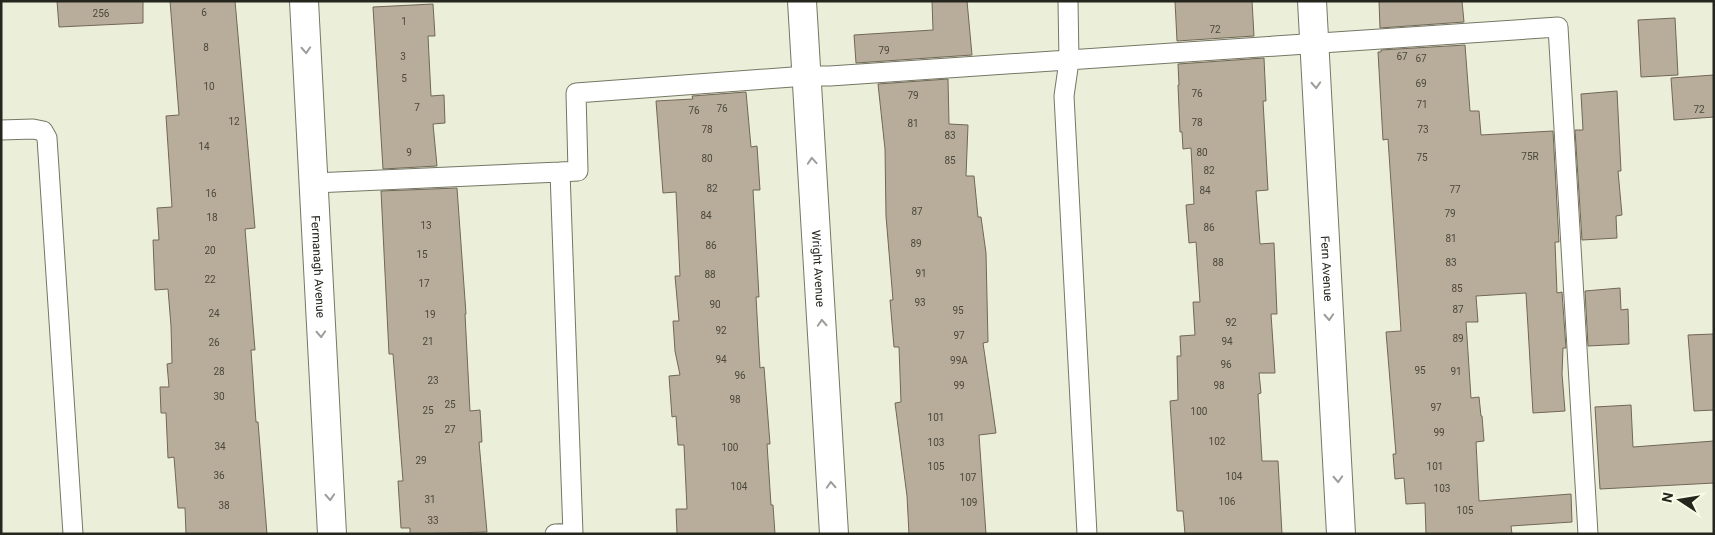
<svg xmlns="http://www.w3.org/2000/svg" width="1715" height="535" viewBox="0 0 1715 535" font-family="Roboto,sans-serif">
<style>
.building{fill:#b8ad9a;stroke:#726757}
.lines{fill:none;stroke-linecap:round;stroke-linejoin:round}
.lane-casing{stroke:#747764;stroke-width:21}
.street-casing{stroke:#747764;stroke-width:30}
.lane{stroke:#fff;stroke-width:19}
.street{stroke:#fff;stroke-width:28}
.oneway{stroke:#9d9d9a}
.labels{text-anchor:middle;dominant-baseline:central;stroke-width:4;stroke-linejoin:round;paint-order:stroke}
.number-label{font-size:10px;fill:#4a483d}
.street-label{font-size:12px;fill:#25261e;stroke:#f8fce7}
</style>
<rect width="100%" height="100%" fill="#ebefd9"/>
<path class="building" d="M57 1H143V23L59 27Z
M170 1H235L255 228 245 229 255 350H251L256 422H258L267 534H186L185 508H178L174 457 168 458 166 413H161L160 387H169L167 364 172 363 171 326 168 289 155 290 153 240H159L157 208 172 207 166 116 179 115Z
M932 1H967L972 55 856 63 854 35 933 30Z
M1175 1H1252L1254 36 1177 41Z
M1379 1H1462L1464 22 1380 28Z
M433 4 435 36H428L431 96 444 95 445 123 433 124 437 166 383 169 373 7Z
M1675 18 1678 75 1641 77 1638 20Z
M1465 45 1470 111H1479L1481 135 1553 131 1559 242H1555L1557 293 1562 292 1566 348H1563L1562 374 1565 411 1533 413 1526 293 1476 296 1478 322H1466L1471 398 1479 397 1481 416H1482L1484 441 1476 442 1479 501 1571 494 1572 522 1511 526 1512 534H1426L1425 503 1406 504 1404 478 1395 479 1393 454H1396L1386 332 1401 331 1388 139 1383 140 1378 52H1381V50Z
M1264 58 1266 101H1263L1268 190 1256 191 1260 244 1274 243 1277 314H1271L1275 373H1259L1261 393 1258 394 1262 461H1278L1282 534H1185L1183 511H1177L1170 401 1178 400 1177 356H1181L1180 336 1195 335 1193 302H1200L1196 242 1189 243 1186 205 1194 204 1191 148 1183 149 1182 132H1180L1178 85H1179L1178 64Z
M1714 75V117L1674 120 1671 78Z
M948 79 949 124 968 125 966 176H974L978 217H981L986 253 988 342 983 343 996 433 979 435 986 534H909L907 496 895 403 901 402 899 347H894L890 300H893L886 216 885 149 878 84Z
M1617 91 1621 171H1618L1622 215 1616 216 1617 238 1582 240 1575 130H1583L1581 94Z
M746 92 751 147 757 146 760 190H753L759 297H756L760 368 764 367 770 444H767L771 505H773L775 534H677L676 509H687L684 445H678L676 416 672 417 669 376 680 375 675 351 673 321H679L675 276H680L676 192 663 193 656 101 693 99 692 96Z
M457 188 466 314H465L470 411 480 410 482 442H479L487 532 410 534V528H401L398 481H403L393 354H389L381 191Z
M1620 288 1621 310 1628 309 1629 344 1588 346 1585 291Z
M1714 334V410L1694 411 1688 335Z
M1631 405 1633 447 1714 441V483L1600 489 1595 407Z"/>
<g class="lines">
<defs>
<path id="lane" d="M1068 1 1069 61 1064 96 1087 534
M1 130 33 129 43 131 47 138 73 534
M314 183 560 172
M555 534 573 533
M573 534 560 172 578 171 576 93 806 76H830L1558 27 1588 534"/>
<g id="street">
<path id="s1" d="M304 1 332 534"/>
<path id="s2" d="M802 1 834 534"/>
<path id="s3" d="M1312 1 1341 534"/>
</g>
</defs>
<use href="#lane" class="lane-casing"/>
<use href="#street" class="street-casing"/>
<use href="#lane" class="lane"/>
<use href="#street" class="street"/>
</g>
<defs><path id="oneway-chevron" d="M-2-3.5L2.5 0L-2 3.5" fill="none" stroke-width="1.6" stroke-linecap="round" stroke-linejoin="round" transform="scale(1.25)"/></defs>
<g class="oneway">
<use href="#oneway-chevron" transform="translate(306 50) rotate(87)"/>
<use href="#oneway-chevron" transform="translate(1316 85) rotate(87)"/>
<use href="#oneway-chevron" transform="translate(812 161) rotate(-94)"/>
<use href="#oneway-chevron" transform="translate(1329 317) rotate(87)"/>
<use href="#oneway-chevron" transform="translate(822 323) rotate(-93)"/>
<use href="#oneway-chevron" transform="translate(321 334) rotate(87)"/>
<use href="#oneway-chevron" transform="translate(1338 479) rotate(87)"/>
<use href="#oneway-chevron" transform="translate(831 485) rotate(-93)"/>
<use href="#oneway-chevron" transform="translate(330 497) rotate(87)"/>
</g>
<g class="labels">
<g class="number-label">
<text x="204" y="12">6</text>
<text x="101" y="13">256</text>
<text x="404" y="21">1</text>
<text x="1215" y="29">72</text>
<text x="206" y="47">8</text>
<text x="884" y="50">79</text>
<text x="403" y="56">3</text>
<text x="1402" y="56">67</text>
<text x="1421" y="58">67</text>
<text x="404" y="78">5</text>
<text x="1421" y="83">69</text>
<text x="209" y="86">10</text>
<text x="1197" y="93">76</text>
<text x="913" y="95">79</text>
<text x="1422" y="104">71</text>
<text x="417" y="107">7</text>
<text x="722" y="108">76</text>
<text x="1699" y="109">72</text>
<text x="694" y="110">76</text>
<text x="234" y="121">12</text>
<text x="1197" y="122">78</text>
<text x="913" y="123">81</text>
<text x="707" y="129">78</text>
<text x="1423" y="129">73</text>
<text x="950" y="135">83</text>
<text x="204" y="146">14</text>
<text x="409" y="152">9</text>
<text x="1202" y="152">80</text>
<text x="1530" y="156">75R</text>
<text x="1422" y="157">75</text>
<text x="707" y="158">80</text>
<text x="950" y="160">85</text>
<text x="1209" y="170">82</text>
<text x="712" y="188">82</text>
<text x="1455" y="189">77</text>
<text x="1205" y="190">84</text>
<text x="211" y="193">16</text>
<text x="917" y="211">87</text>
<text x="1450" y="213">79</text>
<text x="706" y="215">84</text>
<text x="212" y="217">18</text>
<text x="426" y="225">13</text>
<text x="1209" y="227">86</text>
<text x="1451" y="238">81</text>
<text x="916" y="243">89</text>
<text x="711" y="245">86</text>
<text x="210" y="250">20</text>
<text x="422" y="254">15</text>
<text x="1218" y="262">88</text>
<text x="1451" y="262">83</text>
<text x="921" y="273">91</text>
<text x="710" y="274">88</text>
<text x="210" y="279">22</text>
<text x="424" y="283">17</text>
<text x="1457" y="288">85</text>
<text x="920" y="302">93</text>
<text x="715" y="304">90</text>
<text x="1458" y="309">87</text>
<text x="958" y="310">95</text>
<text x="214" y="313">24</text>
<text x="430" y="314">19</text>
<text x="1231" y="322">92</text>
<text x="721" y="330">92</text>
<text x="959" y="335">97</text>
<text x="1458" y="338">89</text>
<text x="428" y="341">21</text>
<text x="1227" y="341">94</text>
<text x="214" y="342">26</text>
<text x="721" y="359">94</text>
<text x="959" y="360">99A</text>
<text x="1226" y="364">96</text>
<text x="1420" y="370">95</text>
<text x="219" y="371">28</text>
<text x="1456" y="371">91</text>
<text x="740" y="375">96</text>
<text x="433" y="380">23</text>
<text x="959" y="385">99</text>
<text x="1219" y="385">98</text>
<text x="219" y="396">30</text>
<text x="735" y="399">98</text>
<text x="450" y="404">25</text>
<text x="1436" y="407">97</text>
<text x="428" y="410">25</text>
<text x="1199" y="411">100</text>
<text x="936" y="417">101</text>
<text x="450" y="429">27</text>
<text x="1439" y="432">99</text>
<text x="1217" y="441">102</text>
<text x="936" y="442">103</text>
<text x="220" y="446">34</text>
<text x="730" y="447">100</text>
<text x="421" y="460">29</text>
<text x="936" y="466">105</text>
<text x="1435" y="466">101</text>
<text x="219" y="475">36</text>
<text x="1234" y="476">104</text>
<text x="968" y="477">107</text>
<text x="739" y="486">104</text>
<text x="1442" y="488">103</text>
<text x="430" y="499">31</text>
<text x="1227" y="501">106</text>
<text x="969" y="502">109</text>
<text x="224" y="505">38</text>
<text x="1465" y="510">105</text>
<text x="433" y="520">33</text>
</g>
<g class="street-label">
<text stroke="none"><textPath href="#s2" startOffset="268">Wright Avenue</textPath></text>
<text stroke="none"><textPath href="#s1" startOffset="266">Fermanagh Avenue</textPath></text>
<text stroke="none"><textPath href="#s3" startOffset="268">Fern Avenue</textPath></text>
</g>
</g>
<rect width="1715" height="535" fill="none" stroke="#25261e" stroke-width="5"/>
<g transform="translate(1680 500) rotate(282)" stroke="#f8fce7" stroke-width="4" paint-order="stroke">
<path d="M0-4L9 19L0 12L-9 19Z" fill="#25261e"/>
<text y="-8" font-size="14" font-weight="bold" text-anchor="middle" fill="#25261e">N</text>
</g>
</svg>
